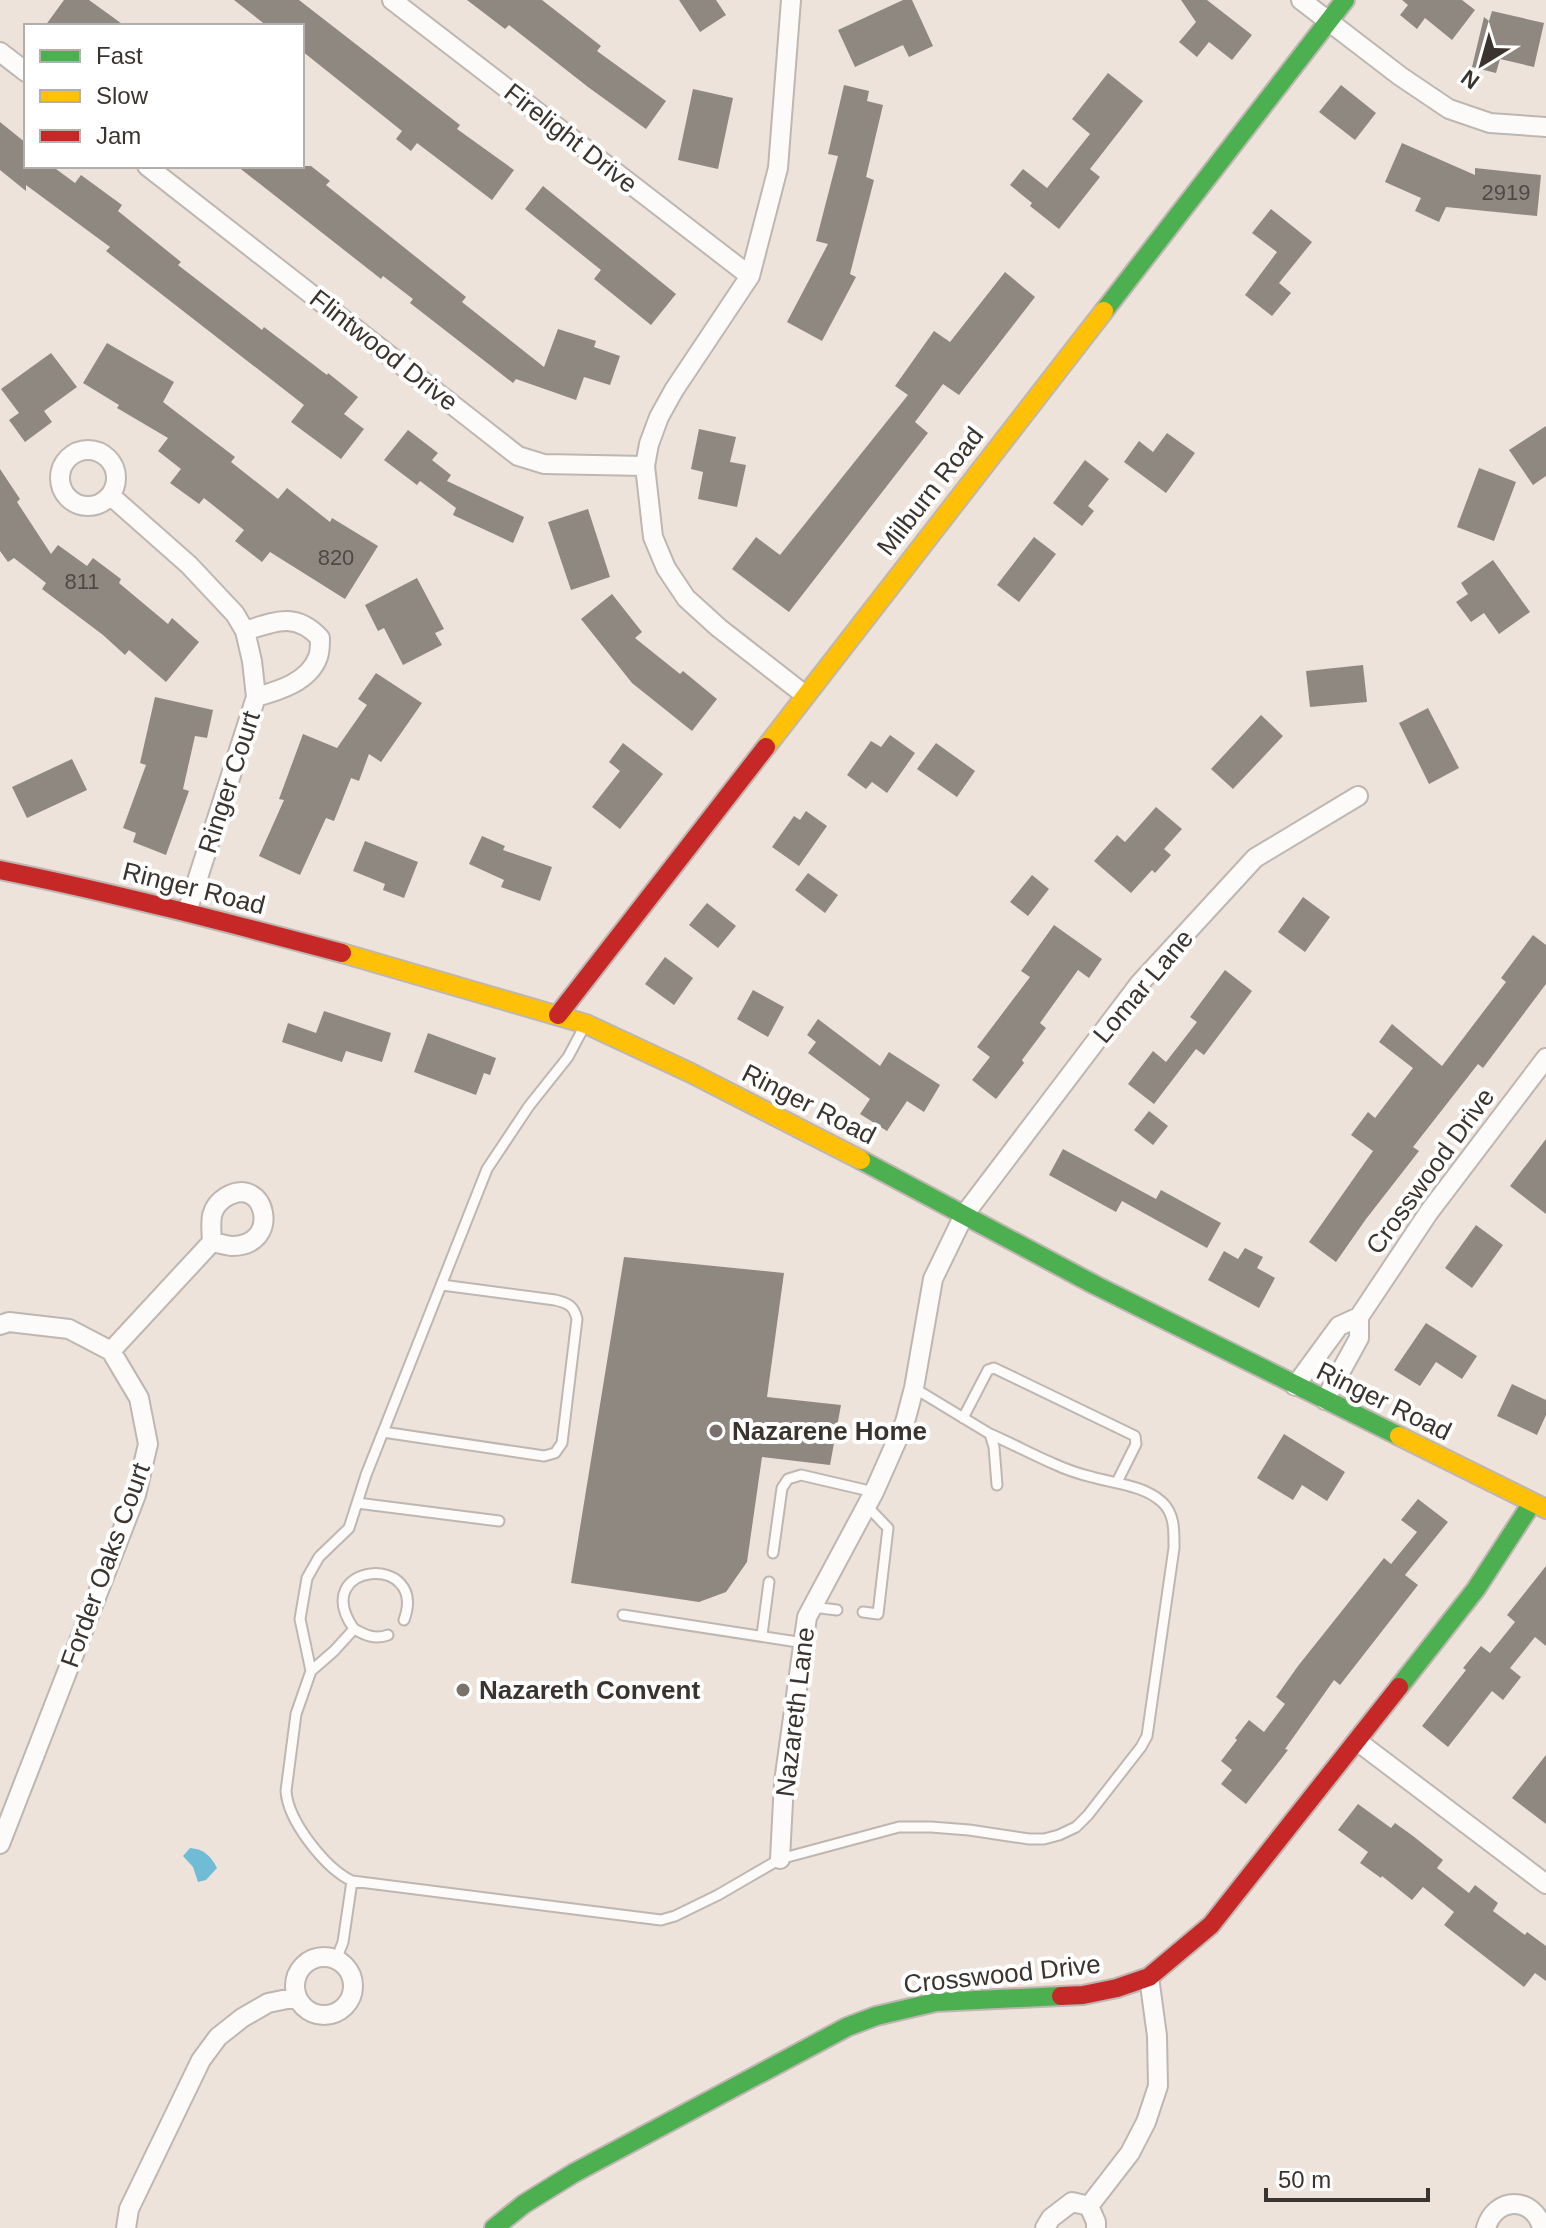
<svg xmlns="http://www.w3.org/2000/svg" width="1546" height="2228" viewBox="0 0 1546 2228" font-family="Helvetica,sans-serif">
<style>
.water{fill:#70bcd7}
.building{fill:#8f8881}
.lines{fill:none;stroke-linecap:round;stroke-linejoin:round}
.lane-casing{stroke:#beb6b0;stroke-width:13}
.street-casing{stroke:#beb6b0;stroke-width:22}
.fast-casing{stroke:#beb6b0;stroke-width:22}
.slow-casing{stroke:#beb6b0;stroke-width:22}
.jam-casing{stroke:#beb6b0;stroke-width:22}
.lane{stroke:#fcfbfa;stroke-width:9}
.street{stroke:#fcfbfa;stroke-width:18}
.fast{stroke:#4caf50;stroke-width:18}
.slow{stroke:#ffc107;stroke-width:18}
.jam{stroke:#c62828;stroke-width:18}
.poi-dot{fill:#79716b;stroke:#fff;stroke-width:3}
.labels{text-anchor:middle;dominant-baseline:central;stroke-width:8;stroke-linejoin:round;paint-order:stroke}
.number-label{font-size:22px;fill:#504943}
.street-label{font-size:26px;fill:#3b342e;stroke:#fff}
.poi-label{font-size:26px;font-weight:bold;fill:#3b342e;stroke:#fff;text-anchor:start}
</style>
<rect width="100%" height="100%" fill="#ede3db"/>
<path class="water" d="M190 1848C204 1849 211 1856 217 1868L206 1880 198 1882 193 1867 183 1856Z"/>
<path class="building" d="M64 0H89L125 26H45Z
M234 0H299L460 125 457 129 514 170 492 200 417 143 411 151 396 139 402 131 302 51V26H267Z
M467 0H542L601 46 597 51 666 101 646 129 588 87 509 25 505 29Z
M679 0H716L726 15 700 32Z
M903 0H912L933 46 909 57 903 45 855 67 838 30Z
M1181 0H1207L1252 35 1232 60 1209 42 1197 57 1179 42 1196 22Z
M1402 0H1462L1475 10 1452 40 1425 18 1417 29 1400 15 1408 5Z
M1492 11 1544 23 1534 67 1500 59 1496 73 1472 67 1484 17 1489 21Z
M1108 73 1143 101 1090 169 1100 177 1059 229 1030 206 1032 203 1010 185 1023 169 1047 188 1090 134 1072 119Z
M844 85 869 91 867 101 883 105 866 177 874 180 850 274 856 277 822 341 787 322 828 244 816 241 838 156 828 154Z
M1341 85 1376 113 1355 140 1319 112Z
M693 89 733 98 718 169 678 160Z
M0 122 26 143V166H52L75 183 81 175 122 205 118 211 181 262 178 265 262 330 264 327 327 375 328 373 358 397 344 414 364 429 341 459 291 422 304 405 106 251 110 247 26 185V191L0 170Z
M1402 143 1475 175V168L1541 175 1537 216 1446 207 1439 222 1415 211 1421 198 1385 182Z
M237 166H311L330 181 326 185 466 297 462 302 544 367 558 329 596 341 594 347 620 356 610 385 584 377 576 400 516 379 513 383 410 303 413 299 383 276 381 279Z
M543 186 676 294 651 325 594 279 601 270 525 209Z
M1271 209 1312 242 1279 283 1291 293 1272 316 1245 295 1277 252 1252 233Z
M1005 272 1035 297 959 395 943 384 915 422 928 433 789 612 732 569 756 537 780 555 908 395 895 386 934 331 950 342Z
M107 343 174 382 163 402 235 457 231 462 278 499 287 488 330 522 332 518 378 546 345 599 270 552 262 562 235 541 244 530 204 498 199 504 170 483 181 469 158 451 168 438 117 408 119 405 83 383Z
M51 353 77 387 44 411 52 422 25 442 9 420 19 413 1 389Z
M1546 426V476L1533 485 1509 450Z
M699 429 736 437 730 462 746 465 737 507 698 499 703 472 691 469Z
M408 430 438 453 432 460 451 475 447 481 524 517 513 543 453 515 456 508 420 481 417 485 384 460Z
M1167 433 1195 453 1166 493 1124 462 1139 441 1153 452Z
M1085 460 1109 479 1088 506 1094 511 1082 526 1053 503Z
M1479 468 1516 482 1494 541 1457 527Z
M0 469 20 499 17 502 51 554 58 545 87 566 93 558 121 579 119 583 168 624 172 618 199 642 166 682 129 650 125 655 103 635 42 589 46 583 14 558 8 562 0 551Z
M588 509 610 577 571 590 548 522Z
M1034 537 1056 554 1019 602 997 585Z
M1493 560 1530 612 1499 634 1484 613 1471 622 1456 602 1468 594 1461 583Z
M417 578 444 629 435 633 442 645 403 665 384 628 378 631 365 605Z
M612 594 642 632 635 638 680 674 683 671 717 699 692 731 632 683 581 619Z
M1363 665 1367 702 1310 707 1306 671Z
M376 673 422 703 381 762 369 754 359 781 351 778 334 821 326 818 300 875 259 856 284 800 279 799 303 734 337 748 367 705 358 699Z
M155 697 213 710 207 738 195 736 183 789 189 791 166 855 133 842 136 833 123 828 146 765 140 763Z
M1428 708 1459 768 1429 784 1399 723Z
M1261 715 1283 736 1233 789 1211 769Z
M890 735 915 753 887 793 872 782 866 789 847 775 871 741 881 747Z
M623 743 663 774 620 829 592 807 620 771 609 762Z
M936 743 975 771 957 797 917 769Z
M72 759 87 790 27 818 12 787Z
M1156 807 1182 829 1164 849 1171 855 1155 873 1152 870 1131 893 1094 861 1117 835 1125 842Z
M806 811 827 826 799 866 772 847 794 816 800 820Z
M482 836 505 846 503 850 552 867 540 901 501 887 504 880 469 864Z
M365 841 418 862 404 898 383 890 385 884 353 871Z
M808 873 838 895 825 913 795 890Z
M1032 875 1049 889 1028 916 1010 902Z
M1303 897 1330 917 1305 952 1278 932Z
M707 903 736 926 718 948 689 925Z
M1054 925 1102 959 1089 978 1078 970 1040 1023 1046 1028 1022 1060 1024 1063 996 1099 972 1080 990 1057 977 1047 1030 977 1021 971Z
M1533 935 1546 945V984L1483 1068 1478 1064 1413 1147 1419 1151 1366 1219 1336 1262 1309 1242 1373 1151 1351 1135 1368 1112 1375 1118 1413 1068 1379 1042 1392 1024 1442 1066 1506 982 1501 978Z
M665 957 693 978 674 1005 645 984Z
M1225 970 1252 991 1204 1055 1196 1049 1154 1104 1128 1084 1153 1051 1166 1062 1197 1022 1190 1017Z
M753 990 784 1007 768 1037 737 1019Z
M324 1011 391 1033 382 1062 346 1051 342 1062 282 1042 288 1023 316 1033Z
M818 1019 880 1066 889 1052 940 1085 924 1112 907 1101 887 1131 860 1114 870 1099 808 1053 816 1042 807 1035Z
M428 1033 496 1058 490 1075 484 1073 476 1095 414 1072Z
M1149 1111 1168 1126 1153 1145 1134 1130Z
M1546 1139V1214L1510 1186Z
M1063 1149 1156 1199 1161 1190 1221 1223 1207 1248 1122 1201 1116 1212 1049 1175Z
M1476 1225 1503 1245 1472 1288 1445 1268Z
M1245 1248 1263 1257 1257 1268 1275 1278 1259 1308 1208 1280 1224 1251 1238 1259Z
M624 1257 784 1273 767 1397 841 1405 830 1465 762 1457 747 1562 726 1592 699 1602 571 1583Z
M1426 1323 1477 1356 1462 1379 1436 1362 1420 1386 1394 1370Z
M1512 1384 1546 1400V1415L1537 1435 1497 1416Z
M1284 1434 1345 1472 1327 1501 1302 1485 1293 1500 1257 1478Z
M1418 1499 1448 1522 1405 1575 1418 1585 1340 1685 1334 1680 1285 1749 1288 1750 1246 1804 1221 1784 1232 1770 1221 1761 1237 1740 1235 1738 1249 1720 1264 1732 1285 1704 1276 1697 1298 1666 1384 1558 1391 1564 1417 1532 1401 1520Z
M1546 1566V1646L1535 1637 1510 1668 1521 1677 1503 1700 1492 1691 1448 1747 1422 1726 1466 1670 1463 1668 1481 1646 1490 1653 1515 1622 1507 1615Z
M1546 1755V1824L1512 1798Z
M1358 1804 1391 1828 1395 1823 1413 1836 1443 1860 1437 1868 1469 1893 1475 1885 1498 1903 1493 1911 1525 1935 1527 1932 1546 1946V1981L1535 1973 1524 1987 1444 1925 1454 1912 1423 1887 1412 1900 1382 1876 1381 1878 1360 1863 1368 1852 1338 1830Z"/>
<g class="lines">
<defs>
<path id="lane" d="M584 1027 568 1057 529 1106 487 1169 366 1475 349 1528 319 1557 307 1578 300 1619 311 1671 296 1714 286 1791C288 1821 325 1868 352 1881L661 1920 675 1916 718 1895 780 1859 899 1827H931L969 1830 1029 1839H1044L1059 1835 1076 1827 1088 1815 1141 1747 1147 1736 1174 1548C1174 1531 1175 1514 1162 1502 1143 1485 1116 1484 1092 1477 1079 1474 1065 1469 1052 1463 1031 1454 1011 1443 990 1434
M914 1388 990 1434 994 1447 997 1485
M963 1418 988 1370 994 1368 1135 1436 1136 1444 1117 1482
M383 1432 544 1456 555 1453 562 1443 577 1319C574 1306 568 1303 555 1300L442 1285
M357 1503 499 1521
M773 1553 782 1488 788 1479 801 1475 874 1492
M812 1607 837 1610
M863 1612 878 1614 888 1528 867 1506
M623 1615 804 1643
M354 1629C307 1562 429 1552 404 1620
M762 1635 769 1582
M311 1671 334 1651 354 1629C365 1635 375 1640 388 1635
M336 1960 343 1942 352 1881"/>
<path id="street" d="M392 0 750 276
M791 0 778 168 750 276 674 390 659 417 649 444 645 466 653 537 666 568 686 598 719 628 805 695
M1301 0 1400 76 1449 109 1490 123 1546 127
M0 52 26 72
M147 166 518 456 544 464 645 466
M60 478a28 28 0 1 1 56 0a28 28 0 1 1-56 0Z
M111 496 189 565 235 614 245 631 252 661 256 697 187 912
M245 631C276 621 296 612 320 638 320 644 320 652 318 657 309 682 278 691 256 697
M0 1325 9 1322 69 1329 111 1351 139 1398 148 1444 136 1495 0 1844
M111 1351 212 1242C218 1243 225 1245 231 1246 283 1247 266 1173 226 1197 208 1208 211 1223 212 1242
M1295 1386 1339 1326 1359 1317 1429 1212 1546 1058
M1325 1400 1359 1338V1317
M1357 1741 1546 1884
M780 1859 784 1782 807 1617 874 1492 905 1422 914 1388 933 1279 964 1215 1140 983 1255 858 1358 796
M295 1986a29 29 0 1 1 58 0a29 29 0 1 1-58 0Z
M1089 2206 1130 2153 1146 2122 1158 2086 1157 2036 1149 1977
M1089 2206 1096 2222V2228
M126 2228 129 2209 201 2060 218 2037 242 2018 268 2003 297 1997
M1045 2228 1051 2218 1072 2202 1089 2206
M1486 2228C1495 2196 1534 2196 1542 2228"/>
<path id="fast" d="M1104 311 1345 0
M861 1160 1095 1285 1399 1436
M1399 1687 1476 1589 1532 1503
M494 2228 524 2204 574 2173 847 2027 876 2016 936 2002 1061 1996"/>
<path id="slow" d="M766 747 1104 311
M342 953 586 1024 691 1073 861 1160
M1399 1436 1546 1509"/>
<path id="jam" d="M0 870C115 893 229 923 342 953
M558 1015 766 747
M1061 1996 1083 1995 1117 1988 1149 1977 1211 1925 1399 1687"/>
</defs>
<use href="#lane" class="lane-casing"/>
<use href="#street" class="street-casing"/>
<use href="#fast" class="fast-casing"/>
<use href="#slow" class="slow-casing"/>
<use href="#jam" class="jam-casing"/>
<use href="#lane" class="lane"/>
<use href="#street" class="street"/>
<use href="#fast" class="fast"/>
<use href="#slow" class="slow"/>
<use href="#jam" class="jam"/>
</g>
<g class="poi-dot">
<circle cx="716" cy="1431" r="8"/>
<circle cx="463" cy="1690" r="8"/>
</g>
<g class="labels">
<g class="number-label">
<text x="1506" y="192">2919</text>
<text x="336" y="557">820</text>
<text x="82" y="581">811</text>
</g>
<g class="street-label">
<text transform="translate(571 138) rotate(38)">Firelight Drive</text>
<text transform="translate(384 350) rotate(38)">Flintwood Drive</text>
<text transform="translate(930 491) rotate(-52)">Milburn Road</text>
<text transform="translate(229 782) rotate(-72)">Ringer Court</text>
<text transform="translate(194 888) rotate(14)">Ringer Road</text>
<text transform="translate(1143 986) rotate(-50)">Lomar Lane</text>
<text transform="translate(809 1104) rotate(27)">Ringer Road</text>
<text transform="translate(1430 1171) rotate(-54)">Crosswood Drive</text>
<text transform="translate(1384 1401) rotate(26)">Ringer Road</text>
<text transform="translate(105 1565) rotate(-70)">Forder Oaks Court</text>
<text transform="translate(795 1712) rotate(-83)">Nazareth Lane</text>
<text transform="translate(1002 1974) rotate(-6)">Crosswood Drive</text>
</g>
<g class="poi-label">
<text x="732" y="1431">Nazarene Home</text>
<text x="479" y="1690">Nazareth Convent</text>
</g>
</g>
<rect x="24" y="24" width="280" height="144" fill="#ffffff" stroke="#b1aeab" stroke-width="2"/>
<rect x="40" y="50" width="40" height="12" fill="#4caf50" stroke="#b1aeab" stroke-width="2"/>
<text x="96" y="64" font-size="24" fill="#3b342e">Fast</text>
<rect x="40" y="90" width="40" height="12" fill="#ffc107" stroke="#b1aeab" stroke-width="2"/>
<text x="96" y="104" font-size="24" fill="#3b342e">Slow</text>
<rect x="40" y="130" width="40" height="12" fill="#c62828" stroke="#b1aeab" stroke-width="2"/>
<text x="96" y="144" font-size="24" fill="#3b342e">Jam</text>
<g transform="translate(1482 64) rotate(217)" stroke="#ffffff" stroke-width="6" paint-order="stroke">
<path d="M0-6L14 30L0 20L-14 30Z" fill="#3b342e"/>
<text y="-12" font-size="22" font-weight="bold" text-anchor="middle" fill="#3b342e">N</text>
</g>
<path d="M1266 2188v12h162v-12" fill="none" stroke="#3b342e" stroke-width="4"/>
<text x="1278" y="2188" font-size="24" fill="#3b342e" stroke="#ffffff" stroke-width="6" paint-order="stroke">50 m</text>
</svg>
